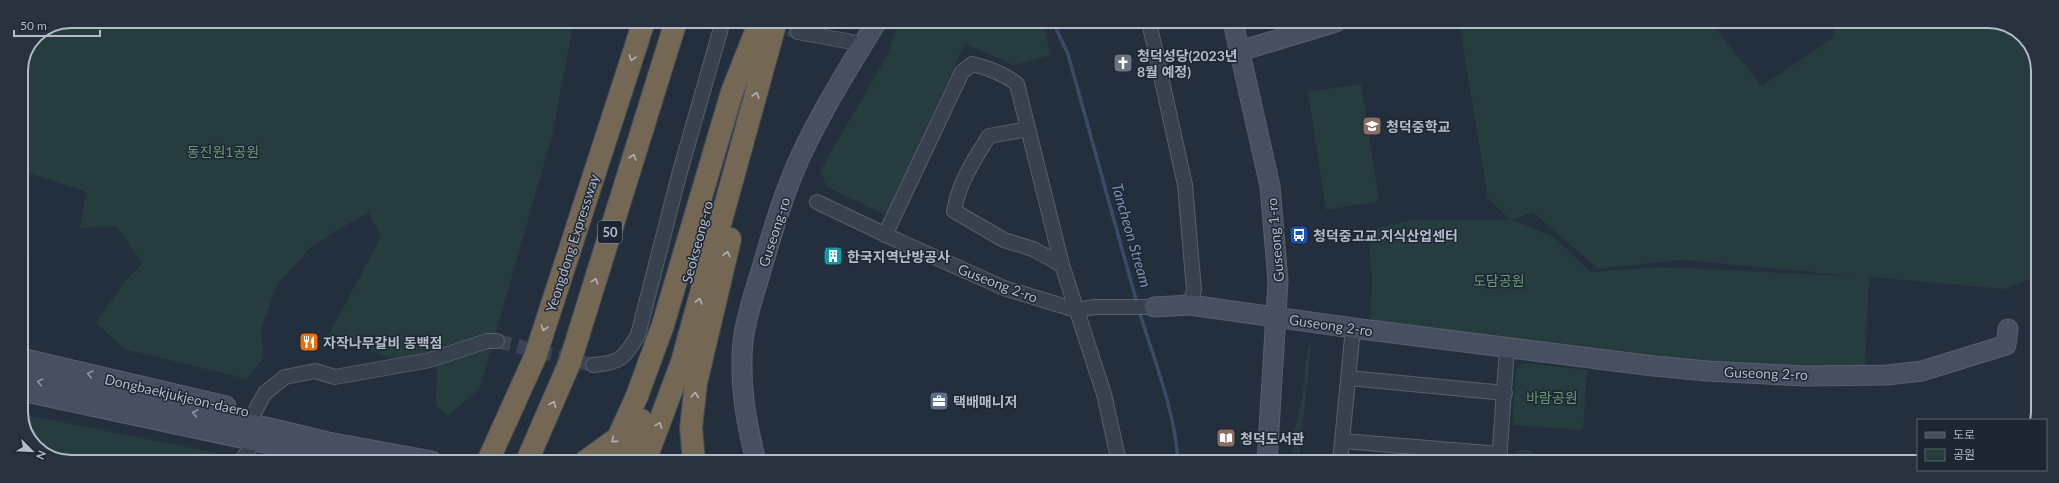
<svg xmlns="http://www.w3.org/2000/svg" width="2059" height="483" viewBox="0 0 2059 483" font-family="Lato,'Noto Sans KR',sans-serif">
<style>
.green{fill:#263c3f;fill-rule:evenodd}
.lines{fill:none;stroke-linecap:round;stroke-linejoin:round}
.stream{stroke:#394c67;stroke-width:3.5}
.street-tunnel{stroke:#3a4453;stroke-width:14;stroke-dasharray:14 7;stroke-linecap:butt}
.street-casing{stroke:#565f6c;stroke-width:16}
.secondary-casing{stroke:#565f6c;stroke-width:21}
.highway-casing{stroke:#434c59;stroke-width:24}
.street{stroke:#38414e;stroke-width:14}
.secondary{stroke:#465061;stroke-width:19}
.highway{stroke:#746855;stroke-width:22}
.oneway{stroke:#aeb4bd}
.oneway2{stroke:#8e96a5}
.labels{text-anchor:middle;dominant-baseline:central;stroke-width:3;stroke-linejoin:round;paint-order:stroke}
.shield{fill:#1d2633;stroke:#878f9c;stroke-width:1}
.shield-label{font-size:13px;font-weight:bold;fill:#b4bcc9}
.poi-label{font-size:14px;font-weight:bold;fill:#b4bcc9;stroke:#1d2633;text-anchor:start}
.park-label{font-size:14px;fill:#6b9a76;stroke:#1d2633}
.street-label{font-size:14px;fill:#b4bcc9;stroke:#1d2633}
.water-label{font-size:15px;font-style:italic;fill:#7c92b1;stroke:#1d2633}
.rim{fill:none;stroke:#b4bcc9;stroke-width:2}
</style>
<rect width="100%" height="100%" fill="#242f3e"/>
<path class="green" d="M71 21H574L552 136 480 388 448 416 436 405 437 359 392 358 328 336 381 237 368 212 313 245 277 285 261 330 264 358 246 379 125 349 96 323 124 282 143 263 116 226 80 228 86 192 21 170V70L36 35Z
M898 21 1043 22 1051 55 1014 65 965 44 886 215 827 187 820 171 888 54Z
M1459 22H1710L1762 86 1833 38 1836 22H1998L2026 38 2038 67 2037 276 2005 289 1869 277 1865 366C1699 370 1533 346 1370 320L1372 281 1368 230 1414 220H1511L1488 199ZM1533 212 1598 269 1682 260 1854 276 1661 267 1591 272 1554 237 1512 220Z
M1361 84 1379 201 1326 210 1308 92Z
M1308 346H1311L1299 462H1291L1295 428 1302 400Z
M1523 363 1587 370 1583 430 1512 425 1516 368Z
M21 414 226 455 227 461H81L49 454 33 445 21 419Z
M1527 449 1537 456 1533 462H1515V456L1518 451Z"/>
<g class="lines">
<path class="stream" d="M1053 22 1068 54 1137 303
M1139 311C1154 359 1174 409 1178 459"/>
<path class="street-tunnel" d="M768 24 798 32
M497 341 593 365"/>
<defs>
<path id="street" d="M1149 22 1185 185 1194 290 1190 305
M798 32 863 44
M1028 129 989 136C974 160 959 182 954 211L1004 240 1033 249 1062 265
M817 202 903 243 1004 288 1076 310 1095 307H1154
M885 235 962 72 972 64C989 68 1003 73 1017 84L1062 265 1104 394 1119 462
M593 365C621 363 624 358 638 335L679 175 723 21
M1349 378 1505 393
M254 413 265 393 285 377 315 371 335 377 430 360 487 341H497
M1343 441 1500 454
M241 461 249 450
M1340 462 1353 328
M1499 462 1507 348"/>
<path id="secondary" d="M1233 22 1270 186 1278 281 1267 462
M1240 51 1336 22
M1154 307 1190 305 1353 328 1654 366 1707 371 1805 376 1887 375 1922 371 2006 345 2008 329
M21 358 226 406
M21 378 270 428 328 442 432 461
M21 391 349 461
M756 461C746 422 739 383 743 341 746 317 754 294 761 271 770 239 780 206 792 176 814 122 847 71 877 21"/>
<path id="highway" d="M488 461 535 357 644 21
M527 461 570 362 676 21
M586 461 618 438 637 396 663 325 732 92 760 21
M624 461 641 420
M645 461 682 362 776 21
M694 461 691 428 696 383 730 239"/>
</defs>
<use href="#street" class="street-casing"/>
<use href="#secondary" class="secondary-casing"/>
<use href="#highway" class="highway-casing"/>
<use href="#street" class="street"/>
<use href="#secondary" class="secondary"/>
<use href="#highway" class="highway"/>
</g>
<defs><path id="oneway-chevron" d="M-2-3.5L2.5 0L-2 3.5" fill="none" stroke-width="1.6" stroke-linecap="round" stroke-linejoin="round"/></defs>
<g class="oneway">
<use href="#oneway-chevron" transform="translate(632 58) rotate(108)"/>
<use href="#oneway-chevron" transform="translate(756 95) rotate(-74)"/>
<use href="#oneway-chevron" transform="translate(633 157) rotate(-73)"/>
<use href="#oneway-chevron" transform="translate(727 254) rotate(-77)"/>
<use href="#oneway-chevron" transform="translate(595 281) rotate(-73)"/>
<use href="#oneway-chevron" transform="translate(699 301) rotate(-75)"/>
<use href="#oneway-chevron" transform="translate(544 328) rotate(108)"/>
<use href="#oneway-chevron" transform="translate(695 395) rotate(-84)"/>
<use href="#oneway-chevron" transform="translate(553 404) rotate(-68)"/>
<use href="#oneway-chevron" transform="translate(659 425) rotate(-70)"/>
<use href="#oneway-chevron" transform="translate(614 440) rotate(139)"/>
</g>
<g class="oneway2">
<use href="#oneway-chevron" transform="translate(90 374) rotate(-167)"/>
<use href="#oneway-chevron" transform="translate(40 382) rotate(-169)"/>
<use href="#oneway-chevron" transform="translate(195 413) rotate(-169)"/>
</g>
<defs>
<symbol id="church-square" viewBox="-11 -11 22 22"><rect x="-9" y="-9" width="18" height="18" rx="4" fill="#6b7280" stroke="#1d2633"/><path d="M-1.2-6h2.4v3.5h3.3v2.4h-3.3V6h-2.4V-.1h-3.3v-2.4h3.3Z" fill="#fff"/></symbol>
<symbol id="school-square" viewBox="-11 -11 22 22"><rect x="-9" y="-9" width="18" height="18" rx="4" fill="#8d6e63" stroke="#1d2633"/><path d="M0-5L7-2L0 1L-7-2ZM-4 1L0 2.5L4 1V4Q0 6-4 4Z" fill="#fff"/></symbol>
<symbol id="bus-square" viewBox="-11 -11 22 22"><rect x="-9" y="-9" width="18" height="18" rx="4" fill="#1a4fb4" stroke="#1d2633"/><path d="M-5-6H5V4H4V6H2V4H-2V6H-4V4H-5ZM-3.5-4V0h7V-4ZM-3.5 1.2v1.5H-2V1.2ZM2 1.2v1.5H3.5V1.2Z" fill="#fff"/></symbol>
<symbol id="building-square" viewBox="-11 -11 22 22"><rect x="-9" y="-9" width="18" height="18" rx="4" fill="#0f9aa8" stroke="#1d2633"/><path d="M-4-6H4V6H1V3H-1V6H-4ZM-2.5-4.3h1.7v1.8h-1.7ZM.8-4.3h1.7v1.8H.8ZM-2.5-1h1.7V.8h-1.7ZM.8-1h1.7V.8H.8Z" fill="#fff"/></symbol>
<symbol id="restaurant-square" viewBox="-11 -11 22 22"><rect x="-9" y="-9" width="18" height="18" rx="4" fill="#e8710a" stroke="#1d2633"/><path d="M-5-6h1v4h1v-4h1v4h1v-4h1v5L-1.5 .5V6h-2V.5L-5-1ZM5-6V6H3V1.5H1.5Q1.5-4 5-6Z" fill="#fff"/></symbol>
<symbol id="office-square" viewBox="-11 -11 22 22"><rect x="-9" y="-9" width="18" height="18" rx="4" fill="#5c6f8a" stroke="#1d2633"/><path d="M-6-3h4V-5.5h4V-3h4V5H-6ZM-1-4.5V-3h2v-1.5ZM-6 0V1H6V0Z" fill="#fff"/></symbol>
<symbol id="library-square" viewBox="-11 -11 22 22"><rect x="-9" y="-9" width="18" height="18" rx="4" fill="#8d6e63" stroke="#1d2633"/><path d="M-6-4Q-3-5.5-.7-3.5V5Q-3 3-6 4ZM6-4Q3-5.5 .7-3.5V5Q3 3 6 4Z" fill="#fff"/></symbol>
</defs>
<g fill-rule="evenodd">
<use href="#church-square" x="1112" y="52" width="22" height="22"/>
<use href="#school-square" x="1361" y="115" width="22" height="22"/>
<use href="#bus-square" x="1288" y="224" width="22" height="22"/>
<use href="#building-square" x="822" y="245" width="22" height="22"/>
<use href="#restaurant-square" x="298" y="331" width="22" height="22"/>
<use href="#office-square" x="928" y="390" width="22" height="22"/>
<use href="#library-square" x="1215" y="427" width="22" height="22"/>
</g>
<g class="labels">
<rect class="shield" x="598" y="221" width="24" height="22" rx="3"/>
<g class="shield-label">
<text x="610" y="232">50</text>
</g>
<g class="poi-label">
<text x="1137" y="55">청덕성당(2023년<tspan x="1137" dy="16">8월 예정)</tspan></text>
<text x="1386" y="126">청덕중학교</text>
<text x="1313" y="235">청덕중고교.지식산업센터</text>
<text x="847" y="256">한국지역난방공사</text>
<text x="323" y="342">자작나무갈비 동백점</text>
<text x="953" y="401">택배매니저</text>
<text x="1240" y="438">청덕도서관</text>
</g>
<g class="park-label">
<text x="223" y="151">동진원1공원</text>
<text x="1499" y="280">도담공원</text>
<text x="1552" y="397">바람공원</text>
</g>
<g class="street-label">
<text transform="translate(774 232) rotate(-72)">Guseong-ro</text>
<text transform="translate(1275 240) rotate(-95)">Guseong 1-ro</text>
<text transform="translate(697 242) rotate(-75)">Seokseong-ro</text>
<text transform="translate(572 243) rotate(-72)">Yeongdong Expressway</text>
<text transform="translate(998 283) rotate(21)">Guseong 2-ro</text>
<text transform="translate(1331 325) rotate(8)">Guseong 2-ro</text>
<text transform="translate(1766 373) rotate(2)">Guseong 2-ro</text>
<text transform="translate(177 395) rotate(13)">Dongbaekjukjeon-daero</text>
</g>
<g class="water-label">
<text transform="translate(1132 235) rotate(74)">Tancheon Stream</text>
</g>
</g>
<path d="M0 0H2059V483H0ZM71 28H1988A43 43 0 0 1 2031 71V412A43 43 0 0 1 1988 455H71A43 43 0 0 1 28 412V71A43 43 0 0 1 71 28Z" fill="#29323f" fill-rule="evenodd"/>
<path class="rim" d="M71 28H1988A43 43 0 0 1 2031 71V412A43 43 0 0 1 1988 455H71A43 43 0 0 1 28 412V71A43 43 0 0 1 71 28Z"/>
<rect x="1917" y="419" width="130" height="52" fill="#1d2633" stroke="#59626f"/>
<rect x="1925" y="432" width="20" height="6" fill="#465061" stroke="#59626f"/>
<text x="1953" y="439" font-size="12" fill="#b4bcc9">도로</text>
<rect x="1925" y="449" width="20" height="12" fill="#263c3f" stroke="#59626f"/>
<text x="1953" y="459" font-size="12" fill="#b4bcc9">공원</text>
<g transform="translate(32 451) rotate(114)" stroke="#1d2633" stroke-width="3" paint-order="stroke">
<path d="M0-3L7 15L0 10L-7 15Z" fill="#b4bcc9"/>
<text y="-6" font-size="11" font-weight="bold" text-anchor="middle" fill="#b4bcc9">N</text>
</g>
<path d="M14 30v6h86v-6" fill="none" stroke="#b4bcc9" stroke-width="2"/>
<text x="20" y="30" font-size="12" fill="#b4bcc9" stroke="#1d2633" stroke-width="3" paint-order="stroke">50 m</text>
</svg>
